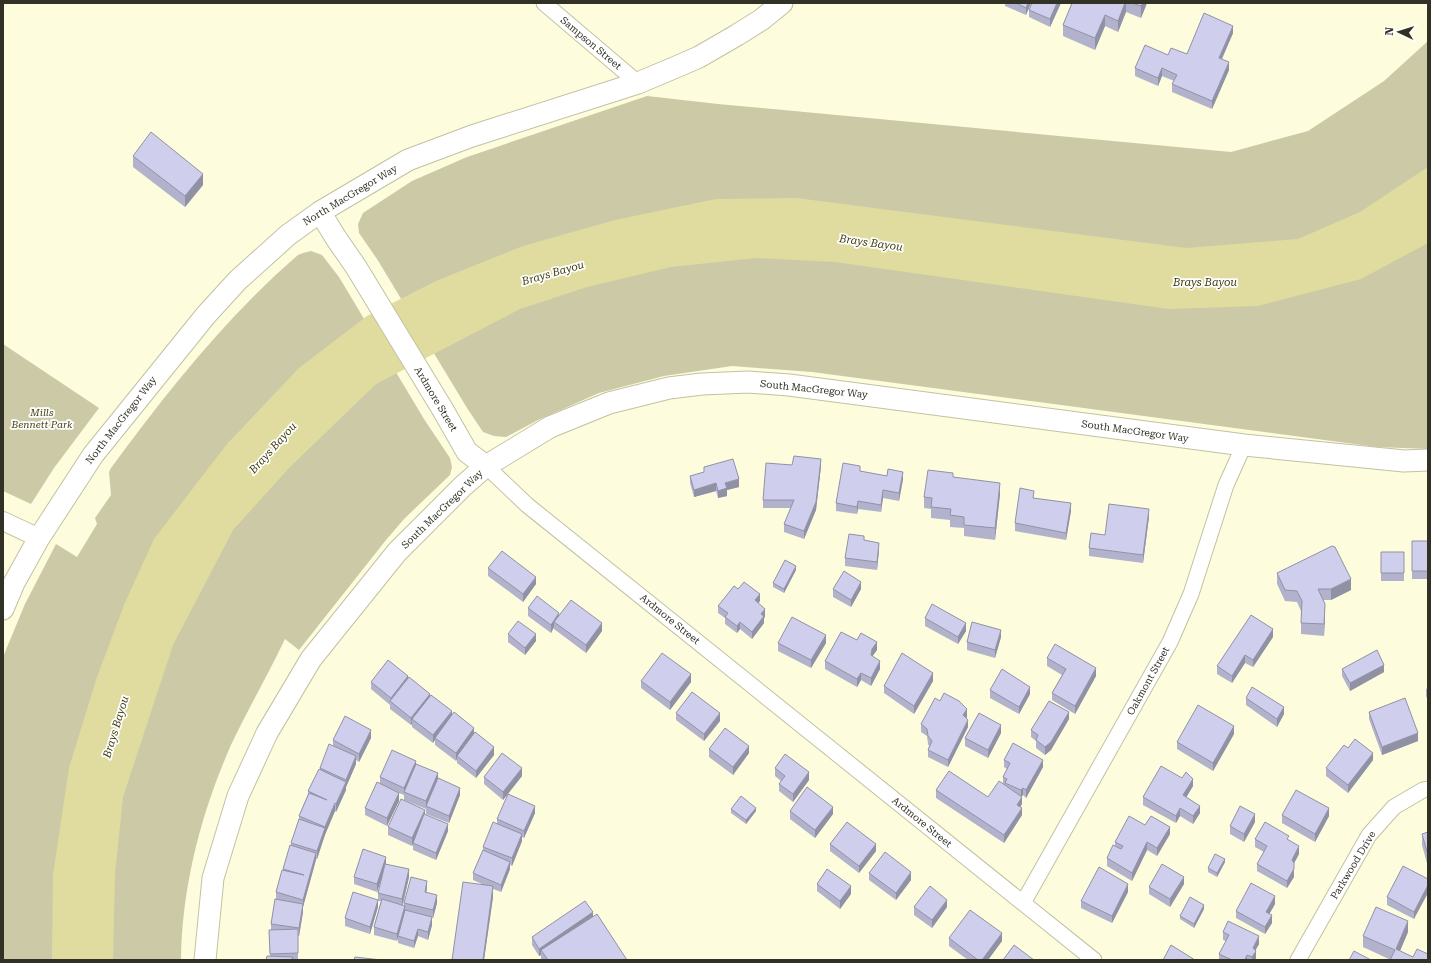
<svg xmlns="http://www.w3.org/2000/svg" width="1431" height="963" viewBox="0 0 1431 963" font-family="'Roboto Serif',serif">
<style>
.green{fill:#cccaa6}
.water{fill:#e0dca0}
.lines{fill:none;stroke-linecap:round;stroke-linejoin:round}
.minor-casing{stroke:#c3c1a3;stroke-width:17}
.tertiary-casing{stroke:#c3c1a3;stroke-width:20}
.secondary-casing{stroke:#c3c1a3;stroke-width:23}
.minor{stroke:#fff;stroke-width:15}
.tertiary{stroke:#fff;stroke-width:18}
.secondary{stroke:#fff;stroke-width:21}
.wall{fill:#b2b2cc}
.shaded-wall{fill:#9191a6}
.building{fill:#cfcfed;stroke:#9191a6}
.labels{text-anchor:middle;dominant-baseline:central;stroke-width:3.5;stroke-linejoin:round;paint-order:stroke}
.street-label{font-size:10px;fill:#323125;stroke:#fff}
.park-label{font-size:10px;font-style:italic;fill:#413e0f;stroke:#fff}
.water-label{font-size:11px;font-style:italic;fill:#3f3c0d;stroke:#fff}
</style>
<rect width="100%" height="100%" fill="#fdfcdc"/>
<path class="green" d="M1428 41V449L1377 447 812 372 732 366 664 376 599 393 538 420 506 437 494 436 483 432 467 408 377 259 359 233 358 224 363 213 412 181 467 157 647 96 718 104 1231 152 1308 131 1384 81Z
M311 251 322 255 339 277 424 419 450 458 452 467 450 475 404 519 386 540 299 650 285 639C268 675 248 709 231 745 201 813 182 886 181 960H3V657L25 604 56 544 77 557 97 524 95 518 111 495 109 472 111 468C167 392 226 317 298 255L303 253Z
M3 344 99 408 54 468 31 504 3 491Z"/>
<path class="water" d="M1428 167V243L1361 279 1258 306 1169 309 835 262 756 258 671 267 587 287 520 309 376 384 289 468 233 530 173 645 123 797 115 874 113 960H52L53 875 69 768 97 677 124 605 154 539 227 444 299 368 367 316 436 281 523 246 615 220 716 199 796 198 1186 248 1298 239 1360 212Z"/>
<g class="lines">
<defs>
<path id="minor" d="M544 3 638 83
M486 466 527 505 1094 960
M1023 903 1170 642 1191 594 1226 485 1244 445
M1298 960 1369 835 1394 807 1423 790 1428 789"/>
<path id="tertiary" d="M3 521 39 538"/>
<path id="secondary" d="M320 212 336 238 356 267 443 410 467 452 486 466
M3 609 14 583 39 538 93 455 206 315 238 280 288 235 320 212 408 160 472 136 638 83 676 67 699 57 737 35 761 20 782 3
M205 960 213 878 238 796 267 733 311 659 397 552 463 486 486 466 550 427 609 403 669 388 702 384 748 382 789 385 1244 445 1404 461 1428 460"/>
</defs>
<use href="#minor" class="minor-casing"/>
<use href="#tertiary" class="tertiary-casing"/>
<use href="#secondary" class="secondary-casing"/>
<use href="#minor" class="minor"/>
<use href="#tertiary" class="tertiary"/>
<use href="#secondary" class="secondary"/>
</g>
<path class="wall" d="M1005 3H1031L1026 15 1005 6Z
M1061 3 1050 27 1029 17V10Z
M1072 3H1147L1141 18 1126 12 1118 32 1105 26 1095 50 1063 36V25Z
M1233 33 1222 59 1229 70 1212 109 1172 92V84L1174 81 1162 76 1158 86 1135 76V68L1168 55 1187 54Z
M133 156 203 185 185 207 133 167Z
M821 466 816 510 804 539 784 532V524L791 508H763V500Z
M860 471 903 479 899 501 883 498 881 512 858 509 857 514 836 511V503Z
M690 476 739 487 727 490V496L718 498 716 491 694 497 690 483Z
M953 477 1000 494 995 540 964 536V528L950 527V520L931 518V509L924 508V497Z
M1034 499 1071 511 1066 540 1015 531V523Z
M1149 517 1143 563 1089 556V548L1105 535Z
M1412 541H1428V579H1412Z
M879 550 877 570 845 566V558Z
M1381 552H1404V581H1381Z
M488 568 536 584 523 602 488 576Z
M796 570 784 593 773 587V583Z
M1277 573 1351 590 1331 600H1324L1325 615 1324 636 1301 634V611L1297 602 1285 601 1277 584Z
M738 589 760 601 758 603 765 617 764 618V623L752 639 740 629 737 633 725 624V618L718 613V606Z
M833 589H861L851 607 833 597Z
M528 608 559 615 602 631 586 653 554 629V627L551 633 528 616Z
M925 618 966 631 958 644 925 626Z
M508 634 536 641 525 655 508 642Z
M1001 637 995 658 967 650V642Z
M1273 637 1253 667 1245 663 1232 683 1217 674V666Z
M857 640 877 650 872 656 880 669 871 686 861 680 857 687 825 669V661Z
M778 643H826L811 668 778 651Z
M1047 658 1096 676 1075 714 1052 700V693L1062 675 1047 666Z
M1342 669 1384 672 1350 691 1342 676Z
M641 681 691 682 670 710 641 688Z
M933 681 914 714 884 693V686Z
M371 682 430 696 474 734 494 755 476 778 457 763V759L456 761 435 745V740L433 743 412 727V724L411 725 390 709V705L371 689Z
M1428 688V701L1426 696V689Z
M990 690 1030 694 1019 714 990 698Z
M1246 698 1284 714 1277 727 1246 705Z
M1369 712 1418 741 1382 755 1369 719Z
M676 713 720 721 704 741 676 720Z
M967 717 966 718 968 727 948 767 928 757V750L929 746 928 744 927 736 921 732V724Z
M1069 719 1051 750 1045 755 1036 748V741L1031 737V730Z
M1001 733 988 758 965 746V738Z
M1234 734 1213 771 1177 749V742Z
M371 738 359 762 356 760V764L346 787V790L336 812 335 811 325 834 317 859H316L303 907V912L299 936H298V960H266L270 956 269 930H271V924L276 900V892L299 819V816L308 794V791L320 770V768L333 746V740Z
M1348 748 1373 760 1348 793 1326 776V768Z
M709 749 749 753 733 775 709 757Z
M1004 760 1043 767 1026 798 1023 795 1022 796V804L1020 807 1022 815 1004 843 936 798V790L988 797 1003 784V777L1007 769 1004 767Z
M416 764 438 779 460 795 449 823 426 814V808V809L404 800V795L399 793V801L387 826 365 815V808L380 784V777Z
M775 768 809 780 793 802 779 791V784L781 781 775 776Z
M522 776 503 800 484 784V777Z
M1193 786 1186 797 1200 813 1193 824 1180 816 1176 823 1143 805V797Z
M731 809 756 811 746 824 731 813Z
M790 811 833 814 815 838 790 819Z
M535 813 524 838 522 837V841L512 866 510 865V869L501 892 493 889V897L484 960H452L484 885 473 880V873L483 850V847L497 824V819Z
M425 814 448 831 436 860 413 850V845L412 846 388 835V827Z
M1282 815 1329 816 1315 842 1282 823Z
M1255 822 1244 842 1230 834V826Z
M1145 825 1170 834 1157 856 1147 850 1132 881 1107 866V858L1115 846V842Z
M1428 832V867L1422 845V834Z
M1255 839 1289 841 1299 854 1294 863V877L1287 888 1257 871V864L1264 852 1255 847Z
M830 844 876 851 859 873 830 851Z
M1225 862 1217 877 1208 872V868Z
M386 864 409 877 403 905H404V903L427 888 426 892 437 903 433 918H432V925L428 940 418 936 414 948 398 943V937L397 941 374 935V927L381 901H378V907L370 934 345 926V918L378 900V893L383 873 377 892 354 884V877Z
M869 873 911 880 896 900 869 880Z
M1428 879 1414 919 1387 905V897Z
M817 884 851 894 840 909 817 891Z
M1184 884 1170 907 1149 894V887Z
M1128 892 1112 923 1081 908V901Z
M1275 904 1269 914 1272 923 1265 934 1236 918V911Z
M914 907H947L932 928 914 915Z
M1204 909 1194 928 1180 919V916Z
M593 917 627 960H541V955L539 956 532 945V937Z
M1223 932 1259 944 1255 950 1256 958 1255 960H1219V954L1226 941 1223 940Z
M1408 932 1400 951 1413 957 1428 960H1391L1363 947V936Z
M949 938 1002 941 988 960H968L949 946Z"/>
<path class="shaded-wall" d="M1028 3H1031L1026 15V8Z
M1057 3H1061L1050 27V19Z
M1125 3H1126V12L1118 32V21Z
M1142 3H1147L1141 18V6Z
M1105 15V26L1095 50V38Z
M1233 26V33L1219 65V58Z
M1229 62V70L1212 109V101Z
M1162 68V76L1158 86V78Z
M203 174V185L185 207V196Z
M821 459V466L816 510 804 539V531Z
M903 472V479L899 501V493Z
M739 479V487L727 490V496L718 498V491L725 483Z
M716 483V491L694 497V490Z
M1000 483V494L995 540V528Z
M883 490V498L881 512V505Z
M858 501V509L857 514V507Z
M1071 503V511L1066 540V533Z
M1149 509V517L1143 563V555Z
M879 543V550L877 570V562Z
M796 566V570L784 593V589Z
M536 577V584L523 602V594Z
M1351 579V590L1331 600V589Z
M861 582V589L851 607V600Z
M760 594V601L755 608V600Z
M1325 604V615L1324 636V624Z
M765 609V617L764 618V623L752 639V632L761 614Z
M559 613V621L554 622V627L551 633V625Z
M740 622V629L737 633V626Z
M602 623V631L586 653V645Z
M966 623V631L958 644V637Z
M1273 629V637L1253 667V660Z
M1001 630V637L995 658V650Z
M536 634V641L525 655V648Z
M826 635V643L811 668V660Z
M877 642V650L872 657 871 663 872 649Z
M1245 655V663L1232 683V676Z
M880 661V669L871 686V678Z
M1384 665V672L1350 691V683Z
M1096 668V676L1075 714V706Z
M861 673V680L857 687V679Z
M933 673V681L914 714V706Z
M691 674V682L670 710V702Z
M408 676V684L391 702V698Z
M1030 687V694L1019 714V707Z
M430 694V702L412 719V724L411 725V718Z
M1284 707V714L1277 727V719Z
M967 709V717L963 723V715Z
M452 711V718L435 738V740L433 743V735Z
M1069 712V719L1051 750 1045 755V747Z
M720 713V721L704 741V734Z
M968 720V727L948 767V760Z
M1001 725V733L988 758V750Z
M1234 726V734L1213 771V763Z
M474 728V736L457 756V759L456 761V753Z
M371 730V738L359 762V754Z
M1418 733V741L1382 755V747Z
M749 746V753L733 775V767Z
M494 747V755L476 778V771Z
M1373 753V760L1348 793V785Z
M356 756V764L346 787V790L336 812V804L346 783V780Z
M1043 760V767L1026 798V790Z
M416 761V768L404 792V795V788Z
M522 768V776L503 800V792Z
M809 772V780L793 802V794Z
M438 773V781L426 806V809V801Z
M1193 779V786L1183 803V795Z
M460 788V795L449 823V816Z
M1023 788V795L1021 797V790Z
M399 793V801L387 826V818Z
M1022 797V804L1017 812V805Z
M335 803V811L325 835V827Z
M535 806V813L524 838V831Z
M1200 806V813L1193 824V816Z
M833 807V814L815 838V830Z
M756 808V811L746 824V820Z
M1022 808V815L1004 843V835Z
M1180 808V816L1176 823V816Z
M1329 808V816L1315 842V834Z
M425 810V818L413 843 412 846V838Z
M1255 814V822L1244 842V834Z
M448 824V831L436 860V853Z
M1170 827V834L1157 856V848Z
M325 828V835L317 859V851Z
M522 834V841L512 866V858Z
M1147 842V850L1132 881V873Z
M876 844V851L859 873V866Z
M1299 846V854L1292 867V860Z
M316 853V860L303 907V900Z
M386 857V864L377 892V884Z
M1225 859V862L1217 877V873Z
M510 862V869L501 892V885Z
M1294 863V877L1287 888V881Z
M409 869V877L402 906V899Z
M911 872V880L896 900V893Z
M1184 877V884L1170 907V899Z
M427 881V888L425 900V892Z
M1128 884V892L1112 923V916Z
M1428 885V893L1414 919V912Z
M493 886V897L484 960H483Z
M851 886V894L840 909V901Z
M437 895V903L433 918V910Z
M1275 896V904L1266 920V912Z
M378 900V907L370 934V927Z
M947 900V907L932 928V920Z
M303 904V912L299 936V928Z
M1204 905V909L1194 928V924Z
M405 906V913L397 941V934Z
M593 912V920L541 950V955L539 956V949Z
M1272 915V923L1265 934V927Z
M432 917V925L428 940V932Z
M1408 921V932L1396 960V949Z
M418 929V936L414 948V941Z
M1002 933V941L988 960H982Z
M1259 936V944L1253 955V948Z
M1256 951V958L1255 960H1252V957Z
M1247 955V960H1245Z"/>
<path class="building" d="M1016 3H1028L1026 8Z
M1032 3H1057L1050 19 1029 10Z
M1072 3H1125L1118 21 1105 15 1095 38 1063 25Z
M1132 3H1142L1141 6Z
M1204 13 1233 26 1219 58 1229 62 1212 101 1172 84 1177 75 1162 68 1158 78 1135 68 1145 45 1168 55 1171 48 1187 54Z
M151 132 203 174 185 196 133 156Z
M794 456 821 459 816 502 804 531 784 524 794 500H763L766 463 792 465Z
M733 459 739 479 725 483 727 488 718 491 716 483 694 490 690 476 704 472V467Z
M843 463 860 466V471L887 476 888 469 903 472 899 493 883 490 881 505 858 501 857 507 836 503Z
M928 470 953 473V477L1000 483 995 528 964 525V517L950 515 951 509 931 507 932 498 924 497Z
M1020 488 1034 491 1033 498 1071 503 1066 533 1015 523Z
M1109 504 1149 509 1143 555 1089 548 1091 533 1105 535Z
M849 534 864 536V540L879 543 877 562 845 558Z
M1412 541H1428V571H1412Z
M1332 546 1335 547 1351 579 1331 589H1318L1325 604 1324 624 1301 623 1302 601 1297 591 1285 590 1277 573Z
M502 551 536 577 523 594 488 568Z
M1381 552H1404V573H1381Z
M785 560 796 566 784 589 773 583Z
M844 571 861 582 851 600 833 589Z
M744 582 760 594 755 600 765 609 761 614 764 616 752 632 740 622 737 626 725 617 728 613 718 606 734 586 738 589Z
M537 596 559 613 551 625 528 608Z
M571 600 602 623 586 645 554 622Z
M932 604 966 623 958 637 925 618Z
M1251 615 1273 629 1253 660 1245 655 1232 676 1217 666Z
M792 617 826 635 811 660 778 643Z
M518 621 536 634 525 648 508 634Z
M972 622 1001 630 995 650 967 642Z
M841 632 857 640 861 633 877 642 872 649 871 655 880 661 871 678 861 673 857 679 825 661Z
M1055 644 1096 668 1075 706 1052 693 1066 669 1047 658Z
M1377 650 1384 665 1350 683 1342 669Z
M662 653 691 674 670 702 641 681Z
M902 653 933 673 914 706 884 686Z
M388 660 408 676 391 698 371 682Z
M1002 669 1030 687 1019 707 990 690Z
M409 677 430 694 411 718 390 701Z
M1252 687 1284 707 1277 719 1246 698Z
M692 692 720 713 704 734 676 713Z
M944 693 959 701 967 709 963 715 968 720 948 760 928 750 932 741 928 736 927 729 921 724 935 698 940 701Z
M431 695 452 711 433 735 412 719Z
M1405 698 1418 733 1382 747 1369 712Z
M1049 701 1069 712 1051 742 1045 747 1036 740 1038 735 1031 730Z
M1198 705 1234 726 1213 763 1177 742Z
M454 712 474 728 456 753 435 738Z
M979 713 1001 725 988 750 965 738Z
M345 716 371 730 359 754 333 740Z
M725 728 749 746 733 767 709 749Z
M475 732 494 747 476 771 457 756Z
M1355 739 1373 753 1348 785 1326 768 1344 745 1348 748Z
M1013 743 1043 760 1026 790 1023 788 1021 790 1005 783 1007 779 1003 777 1010 763 1004 760Z
M329 744 356 756 346 780 320 768Z
M392 750 416 761 404 788 380 777Z
M502 753 522 768 503 792 484 777Z
M785 754 809 772 793 794 779 784 785 776 775 768Z
M416 764 438 773 426 801 404 792Z
M1161 766 1182 778 1186 772 1193 779 1183 795 1200 806 1193 816 1180 808 1176 816 1143 797Z
M319 769 346 782 336 804 335 803 325 827 299 816 309 793 327 800 308 791Z
M949 771 988 797 999 781 1022 797 1017 805 1022 808 1004 835 936 790Z
M438 778 460 788 449 816 426 806Z
M377 782 399 793 387 818 365 808Z
M807 787 833 807 815 830 790 811Z
M1296 790 1329 808 1315 834 1282 815Z
M508 794 535 806 524 831 497 819Z
M741 796 756 808 746 820 731 809Z
M401 799 425 810 412 838 388 827Z
M1240 806 1255 814 1244 834 1230 826Z
M424 814 448 824 436 853 413 843Z
M1129 816 1145 825 1151 816 1170 827 1157 848 1147 842 1132 873 1107 858 1113 845 1121 849 1123 846 1115 842Z
M299 819 325 828 317 851 291 843Z
M493 822 522 834 512 858 483 847Z
M847 822 876 844 859 866 830 844Z
M1265 822 1289 836 1287 839 1299 846 1292 860 1294 863V869L1287 881 1257 864 1267 846 1255 839Z
M1428 832V855L1422 834Z
M290 845 316 853 303 900 276 892 282 870 304 875 283 869Z
M363 849 386 857 377 884 354 877Z
M483 850 510 862 501 885 473 873Z
M885 852 911 872 896 893 869 873Z
M1215 854 1225 859 1217 873 1208 868Z
M385 864 409 869 402 899 378 893Z
M1162 864 1184 877 1170 899 1149 887Z
M1403 866 1428 879V885L1414 912 1387 897Z
M1099 867 1128 884 1112 916 1081 901Z
M827 869 851 886 840 901 817 884Z
M411 877 427 881 425 892 437 895 433 910 404 903Z
M463 882 493 886 483 960H452Z
M1251 883 1275 896 1266 912 1272 915 1265 927 1236 911Z
M930 886 947 900 932 920 914 907Z
M353 892 378 900 370 927 345 918Z
M1190 897 1204 905 1194 924 1180 916Z
M275 899 303 904 299 928 271 924Z
M382 899 405 906 397 934 374 927Z
M585 901 593 912 539 949 532 937Z
M1376 907 1408 921 1396 949 1413 957 1417 949 1428 954V960H1390L1395 950 1363 936Z
M405 910 432 917 428 932 418 929 414 941 398 936Z
M970 910 1002 933 982 960H978L949 938Z
M597 914 627 960H548L541 950Z
M1228 921 1259 936 1253 948 1256 951 1252 957 1247 955 1245 960H1232L1219 954 1229 935 1223 932Z
M298 929V953L270 954 269 930Z
M1014 945 1034 960H1003Z
M1171 945 1195 960H1163Z
M1354 951 1371 960H1349Z
M267 956 293 957 292 960H266Z
M355 957 381 960H354Z"/>
<g class="labels">
<g class="street-label">
<text transform="translate(591 43) rotate(40)">Sampson Street</text>
<text transform="translate(350 195) rotate(-31)">North MacGregor Way</text>
<text transform="translate(814 389) rotate(6)">South MacGregor Way</text>
<text transform="translate(436 399) rotate(59)">Ardmore Street</text>
<text transform="translate(121 420) rotate(-52)">North MacGregor Way</text>
<text transform="translate(1135 431) rotate(8)">South MacGregor Way</text>
<text transform="translate(442 509) rotate(-44)">South MacGregor Way</text>
<text transform="translate(670 619) rotate(39)">Ardmore Street</text>
<text transform="translate(1148 681) rotate(-61)">Oakmont Street</text>
<text transform="translate(922 822) rotate(39)">Ardmore Street</text>
<text transform="translate(1353 865) rotate(-59)">Parkwood Drive</text>
</g>
<g class="park-label">
<text x="42" y="412">Mills<tspan x="42" dy="12">Bennett Park</tspan></text>
</g>
<g class="water-label">
<text transform="translate(871 243) rotate(8)">Brays Bayou</text>
<text transform="translate(553 273) rotate(-16)">Brays Bayou</text>
<text x="1205" y="282">Brays Bayou</text>
<text transform="translate(273 448) rotate(-48)">Brays Bayou</text>
<text transform="translate(116 727) rotate(-73)">Brays Bayou</text>
</g>
</g>
<rect width="1431" height="963" fill="none" stroke="#323125" stroke-width="8"/>
<g transform="translate(1399 32) rotate(274)" stroke="#ffffff" stroke-width="3" paint-order="stroke">
<path d="M0-3L7 15L0 10L-7 15Z" fill="#323125"/>
<text y="-6" font-size="11" font-weight="bold" text-anchor="middle" fill="#323125">N</text>
</g>
</svg>
